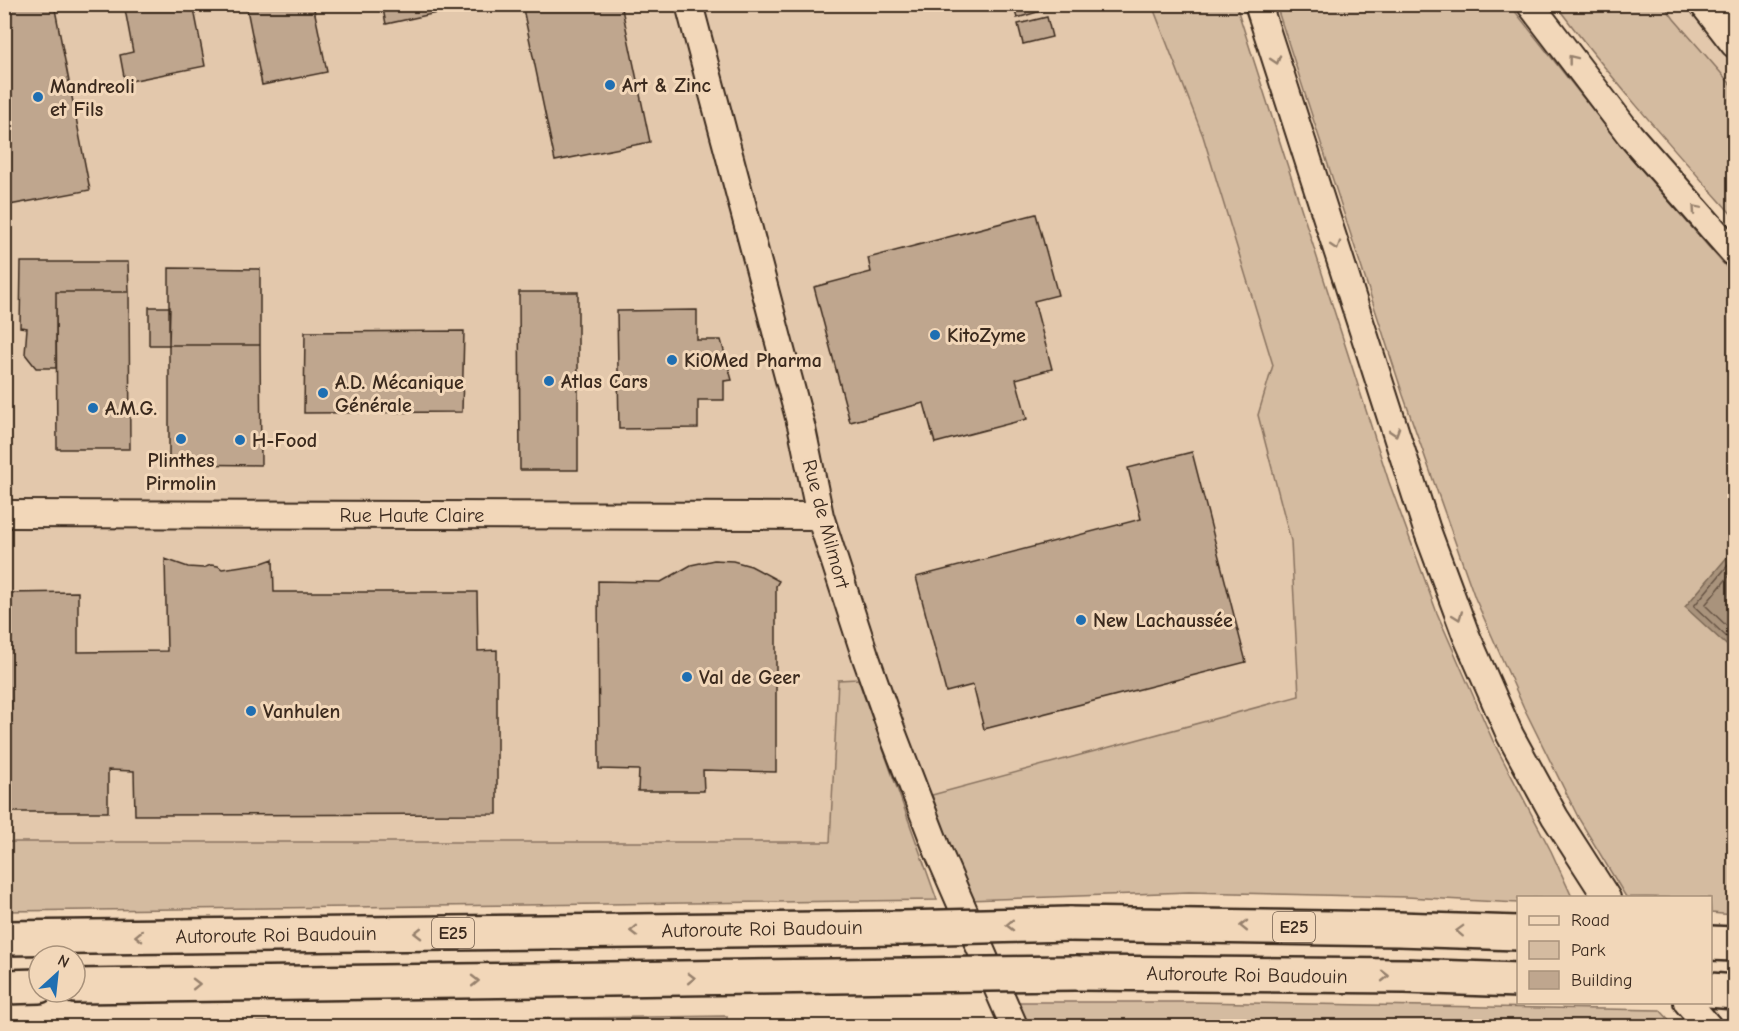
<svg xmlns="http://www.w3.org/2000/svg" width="1739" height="1031" viewBox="0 0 1739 1031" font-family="'Comic Neue',sans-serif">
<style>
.built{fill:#e3c8ac}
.green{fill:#d4bba0;stroke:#88725f;stroke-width:1.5}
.water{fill:#a9937c;stroke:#7d6956;stroke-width:1.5}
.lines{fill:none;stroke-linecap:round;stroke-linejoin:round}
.shore{stroke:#675444;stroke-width:1.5}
.building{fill:#bfa68e;stroke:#3b2a1e;stroke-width:1.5}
.minor-casing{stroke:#3b2a1e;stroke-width:30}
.highway-casing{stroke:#3b2a1e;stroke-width:38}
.minor{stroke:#f2d7b9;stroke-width:26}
.highway{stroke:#f2d7b9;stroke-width:33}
.highway-bridge-casing{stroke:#3b2a1e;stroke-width:38;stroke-linecap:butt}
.highway-bridge{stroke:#f2d7b9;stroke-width:33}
.oneway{stroke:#96806c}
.poi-dot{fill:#1f6fb2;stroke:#f2d7b9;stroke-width:2}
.labels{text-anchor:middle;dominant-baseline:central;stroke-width:6;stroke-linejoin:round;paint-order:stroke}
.shield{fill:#f2d7b9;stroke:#725e4c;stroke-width:1.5}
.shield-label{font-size:18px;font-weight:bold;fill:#3b2a1e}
.poi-label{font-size:20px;font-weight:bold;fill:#3b2a1e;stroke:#f2d7b9;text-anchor:start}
.street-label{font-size:20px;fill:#3b2a1e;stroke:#f2d7b9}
</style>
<rect width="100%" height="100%" fill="#f2d7b9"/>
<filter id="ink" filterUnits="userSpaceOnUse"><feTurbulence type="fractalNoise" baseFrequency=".0167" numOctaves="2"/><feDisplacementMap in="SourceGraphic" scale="12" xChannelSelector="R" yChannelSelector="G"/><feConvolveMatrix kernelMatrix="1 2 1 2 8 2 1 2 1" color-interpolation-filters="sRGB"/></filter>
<g filter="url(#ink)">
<path class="built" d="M4 5H1152L1203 136 1273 366 1258 415 1291 541 1299 697 926 797 879 677 838 680 830 842H5Z
M1664 5H1734V88L1674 19Z"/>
<path class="green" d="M1152 5H1236L1389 482 1437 613 1493 741 1551 851 1572 897 1518 898V903L1406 897 1189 892 968 900 932 795 1299 696 1291 541 1258 415 1273 365 1203 136Z
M1276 5H1510L1626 152 1734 276V915L1711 913 1710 898 1626 897 1579 819 1524 708 1475 598 1403 395Z
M1556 5H1664L1674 19 1734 88V217C1673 148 1611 79 1556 5Z
M858 679 937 900 5 911V842H830L838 680Z
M1019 1002H1193L1660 1010 1675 1026H1027Z
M727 1016V1026H4L5 1023 67 1025Z"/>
<path class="water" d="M1734 549V652L1685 607Z"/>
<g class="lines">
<path class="shore" d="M1734 558 1694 606 1734 644
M1734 570 1705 605 1734 633"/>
</g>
<path class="building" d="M4 4H54L90 190 4 206Z
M124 4H193L205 66 125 82 120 55 133 52Z
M246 4H313L327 72 262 85Z
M382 4H454L455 9 386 24Z
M522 4H621L650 142 555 161Z
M1013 4H1050L1051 8 1017 18Z
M1716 4H1734V27Z
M1047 17 1052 37 1023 44 1018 24Z
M1036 214 1058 295 1034 301 1052 369 1016 379 1027 419 935 443 924 403 850 422 814 287 871 272 868 258Z
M21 262H128L129 292H56V368H36L25 354 27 328 20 327Z
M169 268 260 269V345H169Z
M56 292H129L130 449H57Z
M519 292H578V470H520Z
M149 307H170L169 345H149Z
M697 310V340H721L732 380 724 381V400H698V428L619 429 617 311Z
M464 331 462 412 304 413 305 332Z
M169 345H260L261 465 169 464Z
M1192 452 1246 662 984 729 973 685 946 692 916 577 1141 519 1128 468Z
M165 559 188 567 203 568 211 565 218 566 222 569 262 563 273 559 274 592H477L478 651 497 650V814L135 815 134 771 108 770V812H4V593L78 592V652L167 651Z
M714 560 733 561 751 566 779 581 776 586V772L703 770 704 791H638L639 770 599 769 598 581 661 582 691 565Z"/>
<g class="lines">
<defs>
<path id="minor" d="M689 4 802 429 820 516 865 655 894 737 937 849 1014 1026
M1258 4 1427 530 1466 635 1510 735 1555 817 1607 898
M1530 4 1630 135 1734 253
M1703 4 1734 44
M4 514 820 516
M1687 1002 1708 1026"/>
<path id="highway" d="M1069 924 1398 929 1518 933
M4 938 902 928
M1710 943 1734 944
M1075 973 1405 976 1518 980
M75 986 912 975
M4 987 39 986
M1710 990 1734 992"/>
</defs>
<use href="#minor" class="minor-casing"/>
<use href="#highway" class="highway-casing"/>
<use href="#minor" class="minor"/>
<use href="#highway" class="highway"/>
<defs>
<path id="highway-bridge" d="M902 928 1069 924
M912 975 1075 973"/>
</defs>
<use href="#highway-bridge" class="highway-bridge-casing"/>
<use href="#highway-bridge" class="highway-bridge"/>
</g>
<defs><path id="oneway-chevron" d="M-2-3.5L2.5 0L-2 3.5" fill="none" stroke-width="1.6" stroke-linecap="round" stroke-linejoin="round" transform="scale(1.5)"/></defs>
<g class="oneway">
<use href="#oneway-chevron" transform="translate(1572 59) rotate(-128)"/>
<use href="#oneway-chevron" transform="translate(1276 60) rotate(72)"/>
<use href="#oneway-chevron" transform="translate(1696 209) rotate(-131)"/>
<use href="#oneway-chevron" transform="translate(1336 246) rotate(72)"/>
<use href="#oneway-chevron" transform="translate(1395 432) rotate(72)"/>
<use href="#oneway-chevron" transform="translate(1458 616) rotate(70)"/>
<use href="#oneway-chevron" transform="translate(1010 925) rotate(179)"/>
<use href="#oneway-chevron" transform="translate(1244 926) rotate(-179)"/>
<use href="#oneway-chevron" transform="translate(634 931) rotate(179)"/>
<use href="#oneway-chevron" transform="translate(1460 931) rotate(-178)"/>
<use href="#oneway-chevron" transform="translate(418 933) rotate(179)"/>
<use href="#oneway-chevron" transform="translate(139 936) rotate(179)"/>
<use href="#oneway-chevron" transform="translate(1385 976)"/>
<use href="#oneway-chevron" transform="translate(691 978) rotate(-1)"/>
<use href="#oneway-chevron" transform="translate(475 981) rotate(-1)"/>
<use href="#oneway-chevron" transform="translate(196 984) rotate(-1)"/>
</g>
</g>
<g class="poi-dot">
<circle cx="610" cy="85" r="6"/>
<circle cx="38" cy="97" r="6"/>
<circle cx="935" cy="335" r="6"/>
<circle cx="672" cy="360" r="6"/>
<circle cx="549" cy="381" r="6"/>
<circle cx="323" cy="393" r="6"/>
<circle cx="93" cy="408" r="6"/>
<circle cx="181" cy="439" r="6"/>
<circle cx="240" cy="440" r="6"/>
<circle cx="1081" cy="620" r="6"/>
<circle cx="687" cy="677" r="6"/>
<circle cx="251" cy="711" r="6"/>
</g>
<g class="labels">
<g class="shield">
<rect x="1273" y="912" width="42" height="30" rx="4.5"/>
<rect x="432" y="918" width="42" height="30" rx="4.5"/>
</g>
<g class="shield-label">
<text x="1294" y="927">E25</text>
<text x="453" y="933">E25</text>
</g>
<g class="poi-label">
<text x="622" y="85">Art &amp; Zinc</text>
<text x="50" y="86">Mandreoli<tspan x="50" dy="23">et Fils</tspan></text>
<text x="947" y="335">KitoZyme</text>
<text x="684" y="360">KiOMed Pharma</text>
<text x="561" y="381">Atlas Cars</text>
<text x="335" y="382">A.D. Mécanique<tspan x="335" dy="23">Générale</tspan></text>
<text x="105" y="408">A.M.G.</text>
<text x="252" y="440">H-Food</text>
<text x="181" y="460" text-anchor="middle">Plinthes<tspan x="181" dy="23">Pirmolin</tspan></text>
<text x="1093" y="620">New Lachaussée</text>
<text x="699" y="677">Val de Geer</text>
<text x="263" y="711">Vanhulen</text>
</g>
<g class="street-label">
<text x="412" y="515">Rue Haute Claire</text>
<text transform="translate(826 524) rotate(75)">Rue de Milmort</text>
<text transform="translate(762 929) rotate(-1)">Autoroute Roi Baudouin</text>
<text transform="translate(276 935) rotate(-1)">Autoroute Roi Baudouin</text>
<text transform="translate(1247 975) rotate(1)">Autoroute Roi Baudouin</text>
</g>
</g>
<rect width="1739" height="1031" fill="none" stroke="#f2d7b9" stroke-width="24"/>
<rect x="12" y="12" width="1715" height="1007" fill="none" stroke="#3b2a1e" stroke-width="2" filter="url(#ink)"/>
<rect x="1517" y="896" width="195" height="108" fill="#f2d7b9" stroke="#a9927b" stroke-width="1.5"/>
<rect x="1529" y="916" width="30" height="9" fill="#f2d7b9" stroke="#a9927b" stroke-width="1.5"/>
<text x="1571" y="926" font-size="18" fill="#3b2a1e">Road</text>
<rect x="1529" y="941" width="30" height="18" fill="#d4bba0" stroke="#a9927b" stroke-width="1.5"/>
<text x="1571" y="956" font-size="18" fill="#3b2a1e">Park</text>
<rect x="1529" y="971" width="30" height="18" fill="#bfa68e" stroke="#a9927b" stroke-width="1.5"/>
<text x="1571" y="986" font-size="18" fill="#3b2a1e">Building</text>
<g transform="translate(57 974) rotate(27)"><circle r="28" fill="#f2d7b9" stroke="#a9927b" stroke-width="1.5"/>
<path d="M0-4.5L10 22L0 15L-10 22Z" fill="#1f6fb2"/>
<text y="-9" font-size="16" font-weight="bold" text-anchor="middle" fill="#3b2a1e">N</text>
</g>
</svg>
